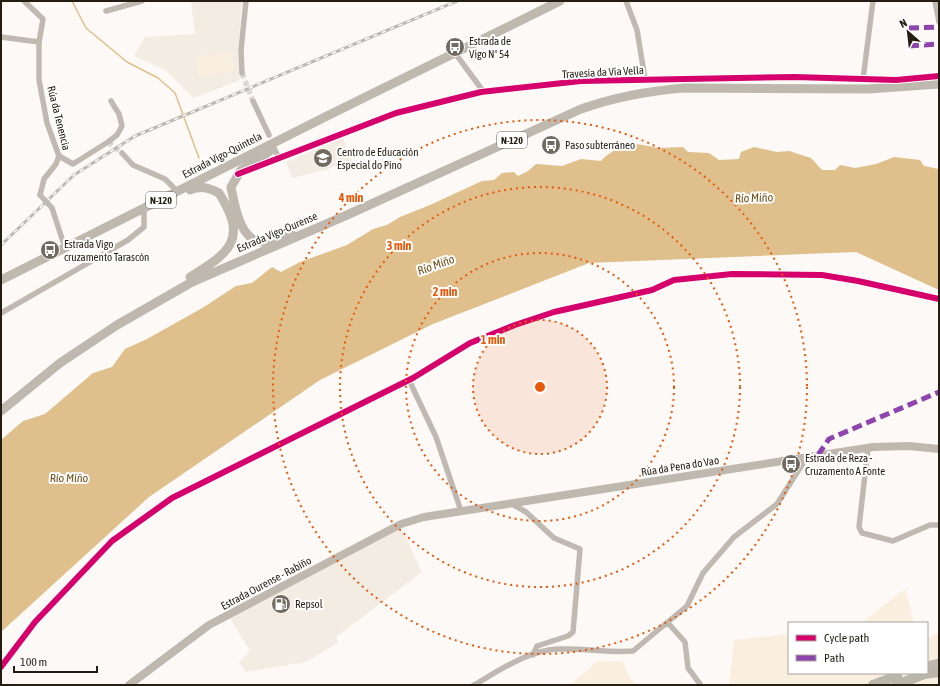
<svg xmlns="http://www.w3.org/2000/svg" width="940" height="686" viewBox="0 0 940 686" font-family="'Asap Condensed',sans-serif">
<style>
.built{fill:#f3ece2}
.green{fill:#faefdf}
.water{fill:#dfc08c}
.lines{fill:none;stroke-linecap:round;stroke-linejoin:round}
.stream{stroke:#dfc08c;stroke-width:1.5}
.minor-tunnel{stroke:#dcd8d4;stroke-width:5.5;stroke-dasharray:5.5 3;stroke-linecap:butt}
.minor{stroke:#c0b9b1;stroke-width:5.5}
.secondary{stroke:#bfb8af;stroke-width:8}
.trunk{stroke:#beb8af;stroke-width:9}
.motorway{stroke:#bbb6ac;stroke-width:10}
.rail-casing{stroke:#bbb8b2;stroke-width:3}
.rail{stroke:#fff;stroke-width:1.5;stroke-dasharray:4.5;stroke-linecap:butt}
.minor-bridge{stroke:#c0b9b1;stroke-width:5.5}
.quiet{stroke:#8e44ad;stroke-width:5;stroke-dasharray:10 5;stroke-linecap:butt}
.cycleway-casing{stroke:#fff;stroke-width:8}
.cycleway{stroke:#d6006c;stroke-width:6}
.ring{fill:none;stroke:#e8590c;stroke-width:2;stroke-dasharray:2 4}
.labels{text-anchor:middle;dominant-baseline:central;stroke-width:4;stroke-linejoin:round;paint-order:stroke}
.shield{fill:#fff;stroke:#666158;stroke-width:1}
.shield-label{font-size:10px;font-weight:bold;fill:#251d11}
.poi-label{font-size:11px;fill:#251d11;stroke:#fff;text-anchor:start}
.street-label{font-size:11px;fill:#251d11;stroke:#fff}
.water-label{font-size:12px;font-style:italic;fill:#6f501a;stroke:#fff}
.centre{fill:#e8590c;stroke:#fff;stroke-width:2}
.ring-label{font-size:12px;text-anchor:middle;font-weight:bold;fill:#e8590c;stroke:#fff;stroke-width:4;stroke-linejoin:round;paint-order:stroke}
</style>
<rect width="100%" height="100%" fill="#fcf9f6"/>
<path class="built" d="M191 1H242L238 52 240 80 194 98 164 69 134 56 145 37 195 34Z
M343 138 353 163 347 165 343 163 326 170 292 178 286 162Z
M401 528 422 572 336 637 338 643 306 662 246 672 239 662 250 651 230 618Z"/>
<path class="green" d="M231 52 234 71 198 77 195 57Z
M905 589 914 623H861Z
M939 632V685H729L734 640 789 634V673H927V639Z
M598 661 623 662 629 677 637 685H570Z"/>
<path class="water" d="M637 144 659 148 683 147 688 152 709 153 719 160 739 159 741 152 754 147 777 152 789 151 811 158 822 170H835L840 165 855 168 876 164 894 157 920 160 924 166 939 169V290L856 252 589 263 433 324 320 380 149 497 1 632V440L23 421 45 414 93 373 112 367 125 349 147 339 204 307 236 286 252 283 272 267 281 272 300 262 347 245 373 229 387 225 400 217 430 205 482 181 494 180 502 173 514 172 518 176 528 171 536 164 562 166 581 159 601 161C610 150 623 147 637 144Z"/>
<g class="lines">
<path class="stream" d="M72 1 86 28 127 62 158 78 175 93 199 158"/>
<path class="minor-tunnel" d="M242 73 253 101
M108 142 122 153"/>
<path class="minor" d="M24 1 43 19 39 42V80L47 123 59 156 56 164 44 179 40 195
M626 1 637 30 645 79
M935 1 939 22
M106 11 142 1
M1 37 39 42
M455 53 483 91
M242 73 241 50 246 1
M863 79 873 1
M253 101 269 135
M274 148 279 158
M122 153 133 165 165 179 177 191
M59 156 73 164 108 142 117 135 122 126 119 114 111 101
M244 172 396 113 481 92 581 81 795 77 896 80 939 76
M52 208 65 248
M1 313 128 240 144 227V208
M409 380 436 437 461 511
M868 448 859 527 862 533 893 541 930 525H939
M512 504 526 512 554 538 580 549 573 632 568 636 537 646 533 655
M668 623 685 642 688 668 700 684
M474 685C500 670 528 650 559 649 584 648 609 653 633 651L687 606 703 573 734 537 777 504 807 457"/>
<path class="secondary" d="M129 685 209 625 401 524 424 517 873 447 909 446 939 449"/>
<path class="trunk" d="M270 151 241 170 231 187C235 206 240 246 268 242 276 241 284 235 291 233
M190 190C201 185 209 188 219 193 249 240 229 253 190 277
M1 280 329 115 560 1
M1 411 60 363 117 325 192 282 347 215 581 109C615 97 648 91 684 88L868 89 939 84
M927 666 939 663"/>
<path class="motorway" d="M873 685 897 676
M897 685 924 674 939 672"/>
<defs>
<path id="rail" d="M1 245 74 175 135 136 457 1"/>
</defs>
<use href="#rail" class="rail-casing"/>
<use href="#rail" class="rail"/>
<path class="minor-bridge" d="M40 195 52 208"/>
<path class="quiet" d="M909 28 939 27
M909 46 939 44
M818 455 829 439 939 392"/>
<defs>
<path id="cycleway" d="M238 174 396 113 481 92 581 81 795 77 896 80 939 76
M1 667 35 622 112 541 172 498 413 378 470 343 515 325 554 312 652 290 674 280 732 274 822 275 858 281 939 299"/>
</defs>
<use href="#cycleway" class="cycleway-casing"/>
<use href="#cycleway" class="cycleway"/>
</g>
<circle cx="540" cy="387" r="67" fill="#e8590c" fill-opacity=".12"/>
<g class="ring">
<circle cx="540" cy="387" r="67"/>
<circle cx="540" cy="387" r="134"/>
<circle cx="540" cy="387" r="200"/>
<circle cx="540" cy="387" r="267"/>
</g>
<defs>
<symbol id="bus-disc" viewBox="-11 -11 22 22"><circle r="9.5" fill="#706a61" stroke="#fff"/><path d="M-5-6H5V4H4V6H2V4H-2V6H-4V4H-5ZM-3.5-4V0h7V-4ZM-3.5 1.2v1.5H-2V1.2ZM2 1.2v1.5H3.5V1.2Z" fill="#fff"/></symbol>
<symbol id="school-disc" viewBox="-11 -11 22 22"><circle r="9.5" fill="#706a61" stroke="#fff"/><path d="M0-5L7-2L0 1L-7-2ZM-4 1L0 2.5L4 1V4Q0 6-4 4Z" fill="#fff"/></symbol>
<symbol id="fuel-disc" viewBox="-11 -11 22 22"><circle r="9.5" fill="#706a61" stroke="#fff"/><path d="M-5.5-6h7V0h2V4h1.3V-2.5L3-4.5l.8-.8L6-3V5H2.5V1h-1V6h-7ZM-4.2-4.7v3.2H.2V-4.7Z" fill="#fff"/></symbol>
</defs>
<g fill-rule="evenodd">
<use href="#bus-disc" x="444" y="36" width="22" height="22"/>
<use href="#bus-disc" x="540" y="134" width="22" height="22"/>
<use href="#school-disc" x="312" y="147" width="22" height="22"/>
<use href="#bus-disc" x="39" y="239" width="22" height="22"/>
<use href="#bus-disc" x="780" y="453" width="22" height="22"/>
<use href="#fuel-disc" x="270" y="593" width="22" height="22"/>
</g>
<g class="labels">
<g class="shield">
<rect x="497" y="132" width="30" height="16" rx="3"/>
<rect x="146" y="192" width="30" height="16" rx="3"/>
</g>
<g class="shield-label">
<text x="512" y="140">N-120</text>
<text x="161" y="200">N-120</text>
</g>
<g class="poi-label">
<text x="469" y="41">Estrada de<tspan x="469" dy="13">Vigo Nº 54</tspan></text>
<text x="565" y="145">Paso subterráneo</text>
<text x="337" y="152">Centro de Educación<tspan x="337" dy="13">Especial do Pino</tspan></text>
<text x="64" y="244">Estrada Vigo<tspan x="64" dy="13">cruzamento Tarascón</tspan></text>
<text x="805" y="458">Estrada de Reza -<tspan x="805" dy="13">Cruzamento A Fonte</tspan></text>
<text x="295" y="604">Repsol</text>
</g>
<g class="street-label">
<text transform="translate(603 72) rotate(-3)">Travesía da Vía Vella</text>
<text transform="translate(59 118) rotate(76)">Rúa da Tenencia</text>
<text transform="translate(222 155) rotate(-27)">Estrada Vigo-Quintela</text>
<text transform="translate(277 232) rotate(-23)">Estrada Vigo-Ourense</text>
<text transform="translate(680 466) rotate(-9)">Rúa da Pena do Vao</text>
<text transform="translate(266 583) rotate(-28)">Estrada Ourense - Rabiño</text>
</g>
<g class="water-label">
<text transform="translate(754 198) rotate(-2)">Río Miño</text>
<text transform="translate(436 265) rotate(-20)">Río Miño</text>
<text x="69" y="478">Río Miño</text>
</g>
</g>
<circle cx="540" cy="387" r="6" class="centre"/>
<g class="ring-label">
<text x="351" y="202">4 min</text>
<text x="399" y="250">3 min</text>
<text x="445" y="296">2 min</text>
<text x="493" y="344">1 min</text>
</g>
<rect width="940" height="686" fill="none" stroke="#251d11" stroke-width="4"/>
<rect x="788" y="622" width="140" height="52" fill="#ffffff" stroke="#a8a5a0"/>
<rect x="796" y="635" width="20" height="6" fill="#d6006c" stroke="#a8a5a0"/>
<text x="824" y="642" font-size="12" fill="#251d11">Cycle path</text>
<rect x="796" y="655" width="20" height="6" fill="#8e44ad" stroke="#a8a5a0"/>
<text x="824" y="662" font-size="12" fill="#251d11">Path</text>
<g transform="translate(908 32) rotate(332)" stroke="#ffffff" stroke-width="3" paint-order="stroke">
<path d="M0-3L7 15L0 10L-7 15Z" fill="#251d11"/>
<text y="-6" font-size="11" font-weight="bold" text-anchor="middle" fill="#251d11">N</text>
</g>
<path d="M14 666v6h83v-6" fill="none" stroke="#251d11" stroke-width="2"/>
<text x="20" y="666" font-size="12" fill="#251d11" stroke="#ffffff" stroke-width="3" paint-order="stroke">100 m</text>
</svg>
